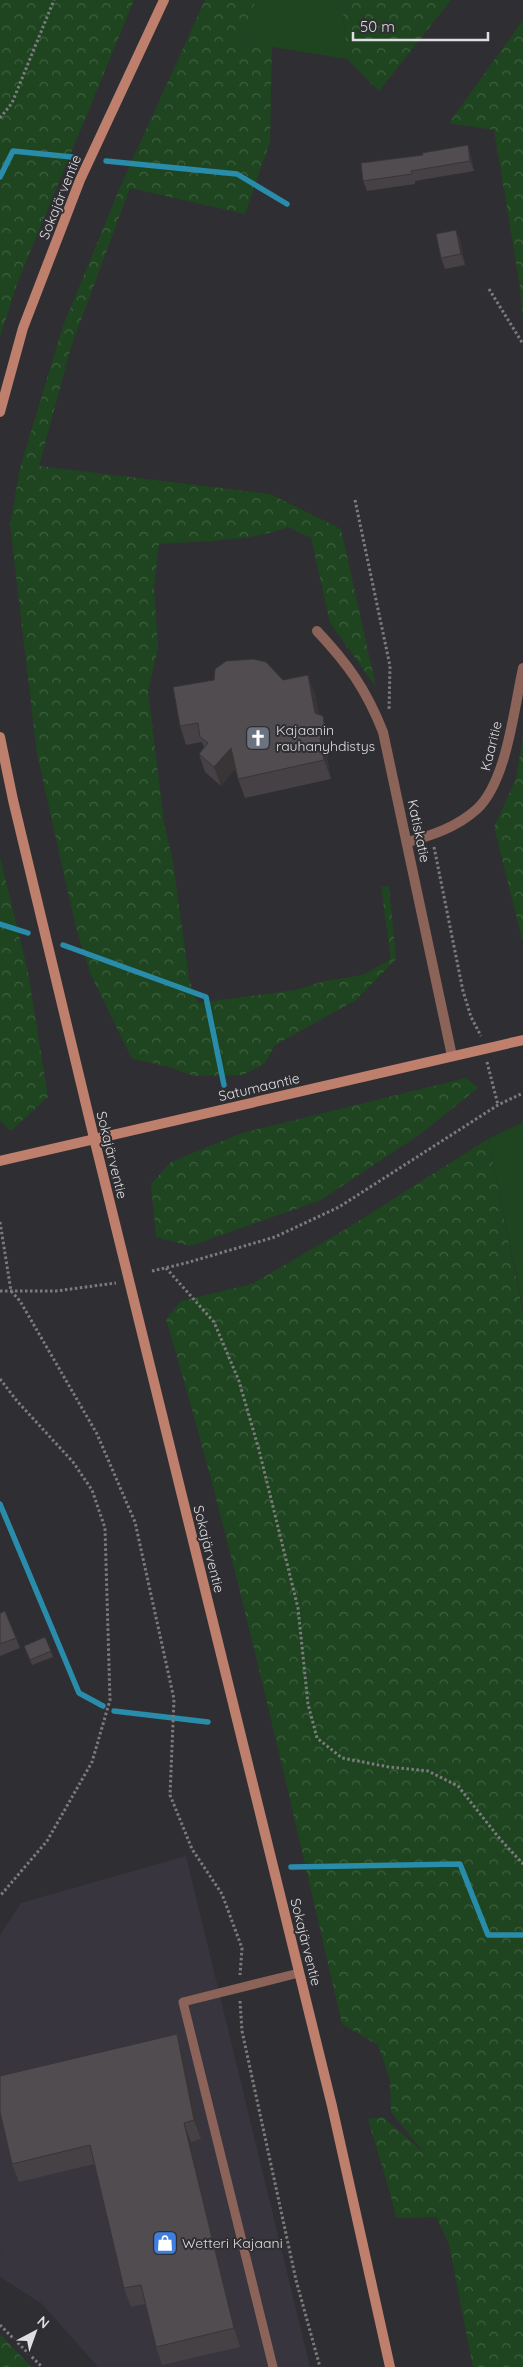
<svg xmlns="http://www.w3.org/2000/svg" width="523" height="2367" viewBox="0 0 523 2367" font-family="Quicksand,sans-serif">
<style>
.built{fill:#39353f}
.green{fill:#1e451f}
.forest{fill:url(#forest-crowns)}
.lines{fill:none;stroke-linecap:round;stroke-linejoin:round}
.stream{stroke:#298cab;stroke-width:5.5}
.path{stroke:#7c7b7e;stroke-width:3;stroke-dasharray:2.5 2.5;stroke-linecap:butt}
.lane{stroke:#8b6358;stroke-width:9}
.street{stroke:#8b6358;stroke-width:10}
.secondary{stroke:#bf7f6d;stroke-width:10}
.wall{fill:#464144}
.shaded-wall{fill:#393537}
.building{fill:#514c4f;stroke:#393537}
.labels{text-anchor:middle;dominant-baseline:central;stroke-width:4;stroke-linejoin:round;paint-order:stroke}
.street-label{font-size:14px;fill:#dfdee1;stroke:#2f2e32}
.poi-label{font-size:14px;fill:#dfdee1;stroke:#2f2e32;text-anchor:start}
</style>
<defs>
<pattern id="forest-crowns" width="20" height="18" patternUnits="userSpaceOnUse" patternTransform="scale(1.25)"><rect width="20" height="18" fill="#1e451f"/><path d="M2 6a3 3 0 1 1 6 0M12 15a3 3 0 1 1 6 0" fill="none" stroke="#3e5f3f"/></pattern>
</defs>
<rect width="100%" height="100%" fill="#2f2e32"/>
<path class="built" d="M186 1856 310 2367H98L41 2303 0 2277V1935L21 1903Z"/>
<path class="green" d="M256 0H342L347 59 239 42Z
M523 1122V1308L488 1139Z"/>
<path class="forest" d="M0 0H134L17 284 0 337Z
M205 0H256L239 42 272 47 270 142 245 214 130 188 71 347 39 466 270 494 341 529 376 687 330 623 311 538 288 527C249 542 201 541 159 544L154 587 158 647 148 692 164 823 173 862 189 979 198 1003 295 990 325 981 363 975 391 959 381 887 389 886 396 959 356 1000 275 1045 265 1063 243 1075 194 1076 166 1066 132 1059 90 973 76 928 37 754 10 525 20 468 63 326 121 185Z
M342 0H451L379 91 347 59Z
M523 20V319L520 287 494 130 449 123Z
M523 735V939H522L494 827 516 779Z
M0 857 28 972 48 1097 11 1131 0 1121Z
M466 1078 478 1088 419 1135 321 1200 190 1246 156 1237 151 1184 171 1162 242 1133Z
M488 1139 523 1312V2367H473L449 2244 436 2217 396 2218C389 2184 377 2152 368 2119L383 2117 424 2153 391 2112 390 2080 378 2045 342 2024C287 1788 235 1551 166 1319L181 1301 252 1284 346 1229Z
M0 2334 31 2367H0Z"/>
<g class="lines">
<path class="stream" d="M106 161 237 174 287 204
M0 177 13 151 72 157
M0 924 28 933
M63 945 206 997 224 1085
M0 1504 79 1693 103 1706
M114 1711 208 1722
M291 1867 460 1864 488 1935H523"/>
<path class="path" d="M0 118 12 103 54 0
M489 289 523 344
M355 500 390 666 389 710
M434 847 463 991 471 1017 481 1036
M487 1062 498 1105
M0 1222 11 1291 20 1301 97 1434 135 1522 174 1699 170 1795 192 1849 222 1894 242 1948 240 1975
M166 1268 214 1322 239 1381 259 1450 298 1608 308 1704 317 1738 342 1758 389 1767 428 1771 458 1786 500 1839 523 1864
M152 1271 186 1263 275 1237 339 1207 498 1105 523 1093
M0 1291H56L116 1283
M0 1379 17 1401 73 1462 92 1490 105 1528 110 1700 92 1762 47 1841 0 1896
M240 2001 242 2031 296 2280 320 2367
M0 2325 42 2367"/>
<path class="lane" d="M273 2367 183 2002 299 1973"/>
<path class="street" d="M317 631C348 664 366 689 383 732L452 1056
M408 842C433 835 457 827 477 809 507 781 514 708 523 668"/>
<path class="secondary" d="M0 412 23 328 80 180 164 0
M0 737 13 800 94 1138 332 2106 390 2367
M0 1161 523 1040"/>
</g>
<path class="wall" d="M468 145 471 156 474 171 415 181V184L367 191 363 181 423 155Z
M456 230 460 240 465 265 445 269 441 258Z
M214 680H283L315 694 319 715 329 735 332 748 327 758 331 779 245 798 238 779 235 769 221 786 205 772 199 754 204 747 202 742 186 745 180 726Z
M0 1613 16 1638 20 1648 0 1656Z
M45 1637 53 1657 32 1665 24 1646Z
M177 2034 184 2053 201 2139 191 2142 240 2347 162 2365 156 2347 145 2304 131 2307 124 2288 94 2164 19 2182 12 2164Z"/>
<path class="shaded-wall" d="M468 145 471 156 474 171 470 161Z
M456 230 460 240 465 265 461 254Z
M308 675 315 694 322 732 315 713Z
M323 716 329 735 332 748 327 758 331 779 324 760 320 739Z
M231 748 238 766 221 786 214 767Z
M177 2034 184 2053 201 2139 194 2120Z
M184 2123 191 2142 240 2347 234 2328Z
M0 2245 3 2253 0 2257Z"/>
<path class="building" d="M468 145 470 161 411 171 412 174 363 181 361 163 423 155 422 153Z
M456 230 461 254 441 258 436 234Z
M253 659 266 662 283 680 308 675 315 713 323 716 325 730 320 739 324 760 238 779 231 748 214 767 199 754 208 743 200 737 198 723 180 726 173 687 214 680 215 669 226 661Z
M5 1611 16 1638 0 1644V1613Z
M45 1637 51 1651 30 1660 24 1646Z
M177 2034 194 2120 184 2123 234 2328 156 2347 141 2285 124 2288 90 2145 12 2164 0 2112V2076Z"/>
<defs>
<symbol id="church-square" viewBox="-11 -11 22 22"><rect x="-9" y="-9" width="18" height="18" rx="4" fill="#6b7280" stroke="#2f2e32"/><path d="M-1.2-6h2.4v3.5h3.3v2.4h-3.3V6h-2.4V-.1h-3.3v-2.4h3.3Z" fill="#fff"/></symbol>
<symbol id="shop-square" viewBox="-11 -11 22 22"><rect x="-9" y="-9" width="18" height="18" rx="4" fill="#3f7fe0" stroke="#2f2e32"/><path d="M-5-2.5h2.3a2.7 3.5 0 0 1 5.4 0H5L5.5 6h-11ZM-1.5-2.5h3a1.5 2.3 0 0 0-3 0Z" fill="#fff"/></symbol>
</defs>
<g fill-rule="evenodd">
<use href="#church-square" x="244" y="724" width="28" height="28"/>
<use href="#shop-square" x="151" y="2229" width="28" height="28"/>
</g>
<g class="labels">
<g class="street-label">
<text transform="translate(60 197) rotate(-68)">Sokajärventie</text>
<text transform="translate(491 746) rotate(-76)">Kaaritie</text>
<text transform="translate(419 831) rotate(78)">Katiskatie</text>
<text transform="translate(259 1087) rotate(-13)">Satumaantie</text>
<text transform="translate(112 1155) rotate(76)">Sokajärventie</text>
<text transform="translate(209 1549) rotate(76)">Sokajärventie</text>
<text transform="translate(306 1942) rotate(76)">Sokajärventie</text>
</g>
<g class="poi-label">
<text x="276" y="730">Kajaanin<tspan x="276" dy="16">rauhanyhdistys</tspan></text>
<text x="182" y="2243">Wetteri Kajaani</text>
</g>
</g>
<g transform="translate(35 2332) rotate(41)" stroke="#2f2e32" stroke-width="4" paint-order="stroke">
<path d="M0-4L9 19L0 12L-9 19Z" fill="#dfdee1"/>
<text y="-8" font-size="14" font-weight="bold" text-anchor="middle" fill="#dfdee1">N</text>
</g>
<path d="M353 32v8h135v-8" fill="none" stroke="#dfdee1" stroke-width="2.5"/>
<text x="360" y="32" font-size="15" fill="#dfdee1" stroke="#2f2e32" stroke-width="4" paint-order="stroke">50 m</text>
</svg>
